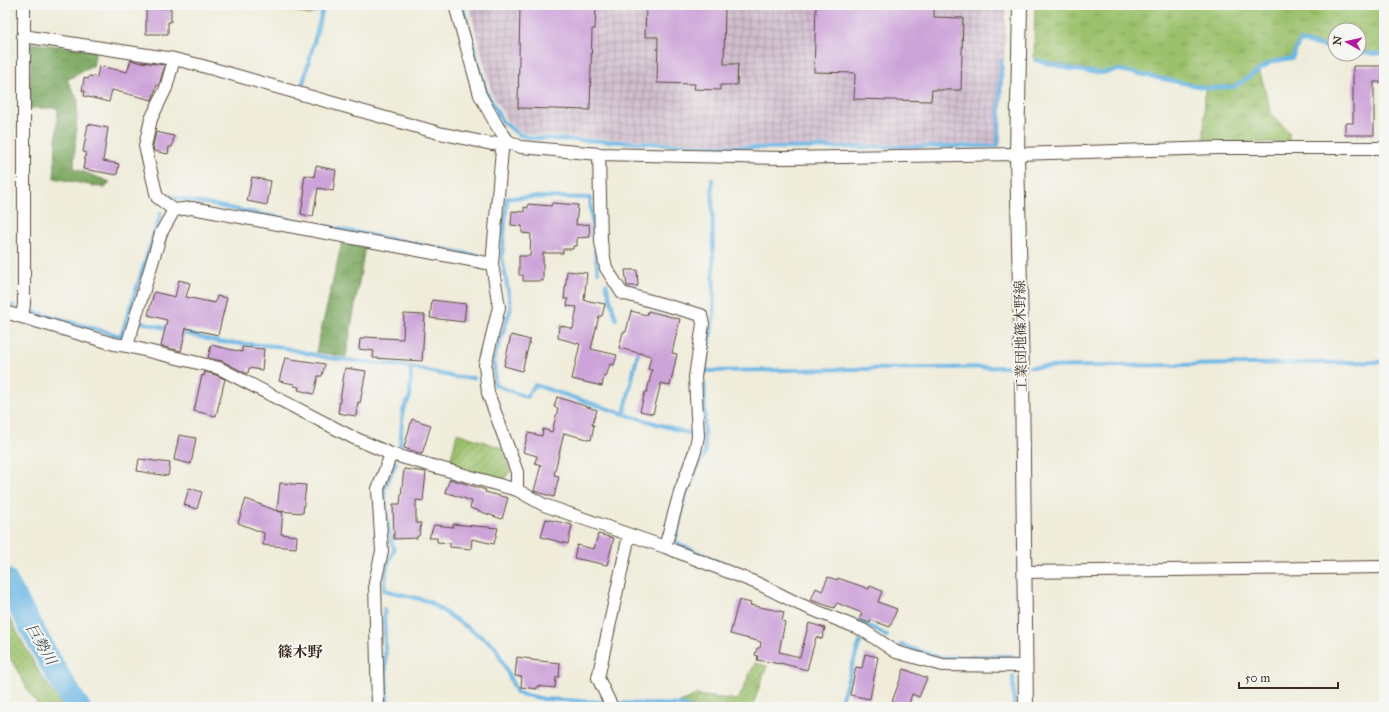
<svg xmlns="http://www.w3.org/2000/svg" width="1389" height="712" viewBox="0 0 1389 712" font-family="'IM FELL Great Primer','Noto Serif JP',serif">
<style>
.industrial{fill:url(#industrial-grid)}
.grass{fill:url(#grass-dots);stroke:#6b7645}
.forest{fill:url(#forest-crowns);stroke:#5c683f}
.cemetery{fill:url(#cemetery-stones);stroke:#6b7645}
.park{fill:url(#park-tufts);stroke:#6b7645}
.garden{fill:url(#garden-furrows);stroke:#6b7645}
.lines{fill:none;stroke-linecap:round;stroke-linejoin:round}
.stream{stroke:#6bb6e4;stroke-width:4}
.river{stroke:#6bb6e4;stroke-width:24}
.building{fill:#cda4d9}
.minor-casing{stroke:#56473a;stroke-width:14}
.tertiary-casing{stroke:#56473a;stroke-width:16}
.minor{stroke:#fff;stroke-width:12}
.tertiary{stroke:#fff;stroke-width:14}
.labels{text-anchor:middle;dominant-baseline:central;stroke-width:4;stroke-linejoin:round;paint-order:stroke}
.street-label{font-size:14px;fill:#3b2a1e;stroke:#f6f6f2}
.water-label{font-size:15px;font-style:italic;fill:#495459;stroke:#f6f6f2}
.neighbourhood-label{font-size:15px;font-weight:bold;fill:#3b2a1e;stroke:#f6f6f2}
</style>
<defs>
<pattern id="industrial-grid" width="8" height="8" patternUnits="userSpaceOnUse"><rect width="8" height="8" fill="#d0bdce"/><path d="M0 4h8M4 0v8" fill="none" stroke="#aa9aa7"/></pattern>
<pattern id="grass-dots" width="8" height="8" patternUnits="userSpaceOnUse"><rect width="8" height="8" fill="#9bc16c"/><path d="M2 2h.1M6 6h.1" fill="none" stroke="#809d58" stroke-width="1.8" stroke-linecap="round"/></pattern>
<pattern id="forest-crowns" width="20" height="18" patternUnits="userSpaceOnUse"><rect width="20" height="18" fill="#7ca760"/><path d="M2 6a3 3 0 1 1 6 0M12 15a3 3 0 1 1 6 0" fill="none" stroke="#67884f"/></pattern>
<pattern id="cemetery-stones" width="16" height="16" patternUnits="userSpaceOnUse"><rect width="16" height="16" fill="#9bc16c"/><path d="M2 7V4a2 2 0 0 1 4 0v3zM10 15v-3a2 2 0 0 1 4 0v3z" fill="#809d58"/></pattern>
<pattern id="park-tufts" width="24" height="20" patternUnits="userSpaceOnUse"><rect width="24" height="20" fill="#9bc16c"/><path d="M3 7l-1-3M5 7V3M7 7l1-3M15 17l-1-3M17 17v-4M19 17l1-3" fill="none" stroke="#809d58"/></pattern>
<pattern id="garden-furrows" width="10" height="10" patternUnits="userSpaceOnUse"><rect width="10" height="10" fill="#9bc16c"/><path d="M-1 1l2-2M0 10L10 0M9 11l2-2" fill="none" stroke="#809d58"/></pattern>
</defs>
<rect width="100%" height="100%" fill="#f6f6f2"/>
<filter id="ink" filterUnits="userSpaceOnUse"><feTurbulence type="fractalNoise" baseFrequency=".025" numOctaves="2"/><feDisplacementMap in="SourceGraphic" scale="8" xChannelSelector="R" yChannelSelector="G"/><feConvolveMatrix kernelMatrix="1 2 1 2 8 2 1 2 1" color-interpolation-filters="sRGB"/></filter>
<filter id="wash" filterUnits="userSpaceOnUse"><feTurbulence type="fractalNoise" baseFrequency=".012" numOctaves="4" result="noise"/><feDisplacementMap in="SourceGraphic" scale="16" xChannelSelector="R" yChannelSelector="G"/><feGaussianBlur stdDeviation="0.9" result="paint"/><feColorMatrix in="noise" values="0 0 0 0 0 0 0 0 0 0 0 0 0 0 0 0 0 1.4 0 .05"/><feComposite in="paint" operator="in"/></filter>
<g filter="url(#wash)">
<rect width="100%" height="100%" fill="#efecda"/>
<path class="industrial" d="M469 5H1006L1001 144 783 147 534 135 518 131 507 121 492 94Z"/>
<path class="grass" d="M5 610 39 672 63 707H39L29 692 5 648Z
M755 663 767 666 752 707H680V702L696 695 738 700Z"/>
<path class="forest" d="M31 43 96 50 93 66 67 80 78 100 74 168 110 182 105 188 54 178 58 108H29Z
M342 242 365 247 346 357 316 352Z"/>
<path class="cemetery" d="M273 5H318V11L309 15Z"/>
<path class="park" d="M1035 5H1384V52L1372 53 1359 51V30H1335V48L1299 39 1291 57 1270 61 1259 69 1272 115 1289 132V142L1204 144 1205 87 1120 69 1101 72 1034 59Z"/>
<path class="garden" d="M457 433 502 448 510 471 501 484 449 468Z"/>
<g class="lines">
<path class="stream" d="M462 5 486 92 502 121 518 134 531 138 762 148 998 146 1001 60
M1359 52 1373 54 1384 53
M1035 60 1075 70 1100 73 1120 70 1207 88 1234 87 1271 62 1292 58 1300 41 1335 49
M303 83 324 5
M712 179 714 315 705 371 1009 367
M166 196 480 256
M593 235 590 198 539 197 507 198 502 257 511 308 494 359 495 385 526 397 535 385 624 414 698 436 704 434 705 385
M595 251 598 272
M606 284 616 319
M5 304 14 306
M30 311 121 336 161 213
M141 322 169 329
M180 332 219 342 276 346 328 358 411 367 454 377 474 378
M1030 367 1384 362
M624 414 639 348
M704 434 705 452 685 497 675 542 723 564
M400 447 403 410 410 397 411 367
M396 463 384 490 389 532 394 550 387 566 384 590 428 601 495 646 517 693 544 699 602 702
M384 609 387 707
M854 620 871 627 887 636
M901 645 940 658 1012 656
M1013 676 1014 707
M616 703 680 705 688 707
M839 707 860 642"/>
<path class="river" d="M5 580 57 674 78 707"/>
</g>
<g id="blocks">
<path class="building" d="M520 5H596L595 29H592L590 110 518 108Z
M646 5H725L724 64H738L737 85H720V90L694 89 695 84 657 83 658 37H645Z
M816 5 934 7V17L963 18 961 90H932L931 101 854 99 855 73 814 72Z
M146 8H171V22H168V34H146Z
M131 60 141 63V62L165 65 159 85H157L152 100 112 90 109 102 84 96 85 91H82L84 78 88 79 89 76 97 77 99 66 127 72Z
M1353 66H1384V82H1374V135H1345V123H1353Z
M88 124 108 128 103 161 119 164 117 175 83 169 86 152H83Z
M156 132 174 136 172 147H169L168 154 154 151 153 146Z
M316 166 336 170 333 191 318 188 313 217 301 214 305 189H303L305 175 314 177Z
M252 177 271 181 267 205 247 201Z
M552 203 578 205 576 225 589 224 590 237 577 238V246H573V249H563V253H543V281H523V275H519V256H530L531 234 522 233V226L511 225 512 211 524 212V207L528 208V204L551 206Z
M625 270H637L638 286H627Z
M567 271 587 273 584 300 605 304 602 316H599L591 349 617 355 614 365 610 364 606 377 604 376 602 386 572 379 580 344 558 338 559 325 573 329 577 307 567 306 568 299H564Z
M179 280 190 283 186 297 215 303 217 296 227 298 218 335 186 328 181 351 161 346 167 320 148 315 154 292 175 297Z
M432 300 466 304 464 322 430 318Z
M631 311 647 315 648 311 680 319 672 353 677 354 670 386 661 383 653 414 640 411 645 392H647L652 370 648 369 651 356 619 348 623 332H626Z
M404 314 425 315 422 361 373 358 374 351 359 349 360 339H364V337L403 339Z
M511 335 530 340 522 371 504 366Z
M211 345 242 352V347L264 349 262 370 249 368 248 373H245L222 361 208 358Z
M285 358 325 364 322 376H318L314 394 298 390 299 387 294 386V384L279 381Z
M345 368 366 371 360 403 358 402 356 416 338 413Z
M205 372 216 375 225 379 216 416 194 411 202 375 204 376Z
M557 397 597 410 592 425H594L591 440 564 433 554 475 559 476 554 497 534 491 541 465 535 463 537 456 523 452 528 433 542 436 543 429 552 432 558 408 554 407Z
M412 419 431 425 422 454 404 448Z
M179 435 196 438 191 464 174 460Z
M139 459 170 463 168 476 137 471Z
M404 469 426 472 423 501 416 500V523H421L419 536H417V538L394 539 393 504H400Z
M450 479 486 490 485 492 508 498 502 519 470 508 472 501 445 492Z
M280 483 306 485 303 513 278 511 283 513 281 534 297 536 296 548 263 545 264 533 238 523 246 499 277 511Z
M189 488 202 492 197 509 184 505Z
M546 519 572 525 568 544 541 537Z
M453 524 498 528 494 544 472 539 471 549 450 547V543L437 542V538H429L434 525 453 527Z
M598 534 614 538 607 565 574 558 577 545 594 549Z
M828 577 837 580 838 578 869 589 870 586 882 591 878 602 897 609 890 627 871 620 870 623 859 619 862 613 837 603 834 608 811 600 816 588 822 591Z
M739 600 751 603 750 605 784 612 782 621 785 622 779 652 800 657 809 623 825 628 822 639 816 637 807 670 780 663V664L757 660 758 656 755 655 757 648H760L761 642 730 634Z
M865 654 878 657 870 699 850 695 856 667 862 668Z
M517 657 531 659V660L560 663 559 677H556L555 688 537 686V689L521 687 522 677 515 676Z
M904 669 927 678 919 697 912 694 908 707H890Z"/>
</g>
</g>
<g filter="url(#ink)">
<use href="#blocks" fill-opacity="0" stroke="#56473a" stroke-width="1"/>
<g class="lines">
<defs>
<path id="minor" d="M455 5 480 95 497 126 508 141 521 147 599 154 784 158 1017 154 1219 148H1384
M23 36 174 59 199 65 439 133 492 144 508 141
M508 141 502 150 492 264 499 307 485 365 488 393 517 472V490L544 505 665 547 759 584 799 604 863 630 896 652 943 665 1026 666
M599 154 601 242 606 268 622 293 701 315 703 324 695 377 698 436 695 451 680 492 665 547
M174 210 157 197 145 146 151 119 166 88 174 59
M5 312 114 344 127 346 219 368 352 437 391 454 517 490
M22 317 24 304V5
M127 346 161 233 174 210 192 208 492 264
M1024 572 1384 567
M378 707 375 582 382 551 378 489 391 454
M610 707V703L598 678 629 535"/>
<path id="tertiary" d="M1020 5 1017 154 1022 378 1026 707"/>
</defs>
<use href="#minor" class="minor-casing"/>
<use href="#tertiary" class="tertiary-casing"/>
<use href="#minor" class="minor"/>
<use href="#tertiary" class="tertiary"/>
</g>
</g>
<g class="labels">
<g class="street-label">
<text transform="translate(1021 336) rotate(-91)">工業団地篠木野線</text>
</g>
<g class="water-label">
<text transform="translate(41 644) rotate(60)">巨勢川</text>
</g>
<g class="neighbourhood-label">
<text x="300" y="652">篠木野</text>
</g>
</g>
<rect width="1389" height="712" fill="none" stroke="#f6f6f2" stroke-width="20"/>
<g transform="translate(1347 42) rotate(278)"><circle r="19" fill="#f6f6f2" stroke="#aba49d"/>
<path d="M0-3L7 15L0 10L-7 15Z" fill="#b5179e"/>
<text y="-6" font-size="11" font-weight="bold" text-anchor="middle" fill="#3b2a1e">N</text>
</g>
<path d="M1239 682v6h99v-6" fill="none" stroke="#3b2a1e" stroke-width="2"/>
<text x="1245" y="682" font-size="12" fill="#3b2a1e" stroke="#f6f6f2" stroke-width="3" paint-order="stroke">50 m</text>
</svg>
